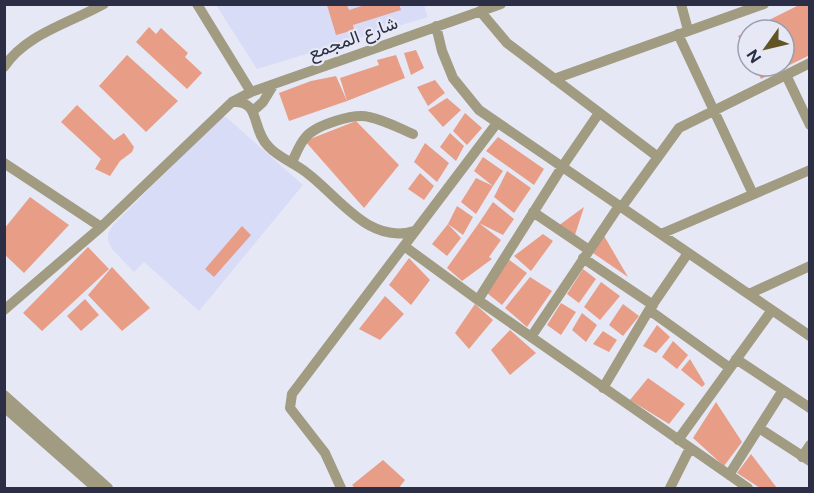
<svg xmlns="http://www.w3.org/2000/svg" width="814" height="493" viewBox="0 0 814 493" font-family="Figtree,Vazirmatn,sans-serif">
<style>
.built{fill:#d8dcf7}
.building{fill:#e89d86}
.lines{fill:none;stroke-linecap:round;stroke-linejoin:round}
.minor{stroke:#a09b81;stroke-width:10}
.labels{text-anchor:middle;dominant-baseline:central;stroke-width:4.5;stroke-linejoin:round;paint-order:stroke}
.street-label{font-size:18px;fill:#2b2e44;stroke:#e6e9f5}
</style>
<rect width="100%" height="100%" fill="#e6e9f5"/>
<path class="built" d="M216 5H424L428 17 257 69Z
M221 117H226L303 185 199 311 144 262 134 272 112 249 108 241V234L113 225Z"/>
<path class="building" d="M368 4H399L401 10 353 25 354 30 336 35 327 5H347L349 10Z
M801 4H810V55L761 79 754 66H784V30H749Z
M149 27 156 34 161 28 188 53 185 57 202 73 187 89 136 42Z
M748 31V55L738 36Z
M416 50 424 68 411 75 404 53Z
M127 55 178 101 146 132 99 86Z
M396 55 405 78 347 101 289 121 279 93 311 81 336 76 347 101 340 78 379 65 377 60Z
M435 80 445 93 428 106 417 87Z
M447 98 461 110 443 127 428 110Z
M77 105 114 140 124 133 134 147 132 152 120 161 110 176 95 169 101 159 61 122Z
M465 113 482 128 467 145 453 131Z
M356 121 399 165 364 208 305 141Z
M450 133 464 146 456 161 440 147Z
M498 137 544 169 534 185 486 151Z
M425 143 449 163 437 182 414 162Z
M483 157 503 171 493 186 474 171Z
M507 171 531 188 514 213 494 197Z
M420 173 434 186 424 200 408 189Z
M476 178 493 186 476 214 461 202Z
M30 197 69 225 24 273 4 254V229Z
M493 202 514 219 503 235 479 223Z
M457 206 473 217 463 235 448 224Z
M584 207 575 235 558 226Z
M479 223 501 240 489 257 492 259 462 281 447 268Z
M448 224 461 238 447 256 432 244Z
M242 226 251 235 214 277 205 269Z
M543 234 553 241 531 271 514 256Z
M603 234 628 277 593 253Z
M88 247 109 269 42 331 23 313Z
M409 258 430 280 411 305 389 285Z
M508 259 527 273 502 305 487 293Z
M112 267 150 308 122 331 88 295Z
M583 269 596 279 579 303 567 294Z
M530 277 552 291 527 327 505 308Z
M601 282 620 296 600 320 584 307Z
M385 296 404 314 380 340 359 329Z
M85 299 99 315 81 331 67 316Z
M561 303 576 312 561 335 547 325Z
M475 304 493 320 469 349 455 333Z
M623 304 639 316 623 336 609 325Z
M582 313 597 325 586 342 572 330Z
M657 325 670 337 656 353 643 346Z
M510 330 536 353 510 375 491 350Z
M603 331 617 340 609 352 593 344Z
M673 341 688 355 677 369 662 357Z
M690 359 705 384 702 387 681 370Z
M648 378 685 404 669 424 630 400Z
M716 402 742 442 724 466 693 438Z
M751 454 777 488H760L737 473Z
M383 460 405 480 399 488H355L352 485Z"/>
<g class="lines">
<path class="minor" d="M197 4 251 92
M681 4 688 30
M480 11 507 43 658 157
M436 26 442 51 453 78 479 110 810 336
M678 34 753 194
M4 67C26 34 70 23 104 4
M786 75 810 125
M554 79 764 4
M233 102C261 100 251 130 269 147 279 158 295 163 307 173 339 197 369 245 414 231
M253 111 263 102 274 84
M292 162C296 154 299 145 305 138 315 125 354 113 369 117 384 120 399 128 413 134
M4 163 101 227
M621 208 679 128 810 63
M533 212 589 250
M661 234 810 170
M404 246 478 300 748 488
M583 258 653 305
M749 294 810 266
M478 300 562 167 599 113
M4 310 101 227 232 102 251 92 501 4
M649 310 730 368
M531 337 619 206
M736 359 810 408
M603 388 649 310 688 253
M4 395 108 488
M4 407 96 488
M759 428 810 461
M678 440 772 310
M802 457 810 445
M729 475 783 390
M341 488 325 453 290 408 292 394 497 123
M670 488 690 448"/>
</g>
<g class="labels">
<g class="street-label">
<text transform="translate(353 38) rotate(-20)">شارع المجمع</text>
</g>
</g>
<rect width="814" height="493" fill="none" stroke="#2b2e44" stroke-width="12"/>
<g transform="translate(766 48) rotate(236)"><circle r="28" fill="#e6e9f5" stroke="#9b9eae" stroke-width="1.5"/>
<path d="M0-4.5L10 22L0 15L-10 22Z" fill="#615623"/>
<text y="-9" font-size="16" font-weight="bold" text-anchor="middle" fill="#2b2e44">N</text>
</g>
</svg>
